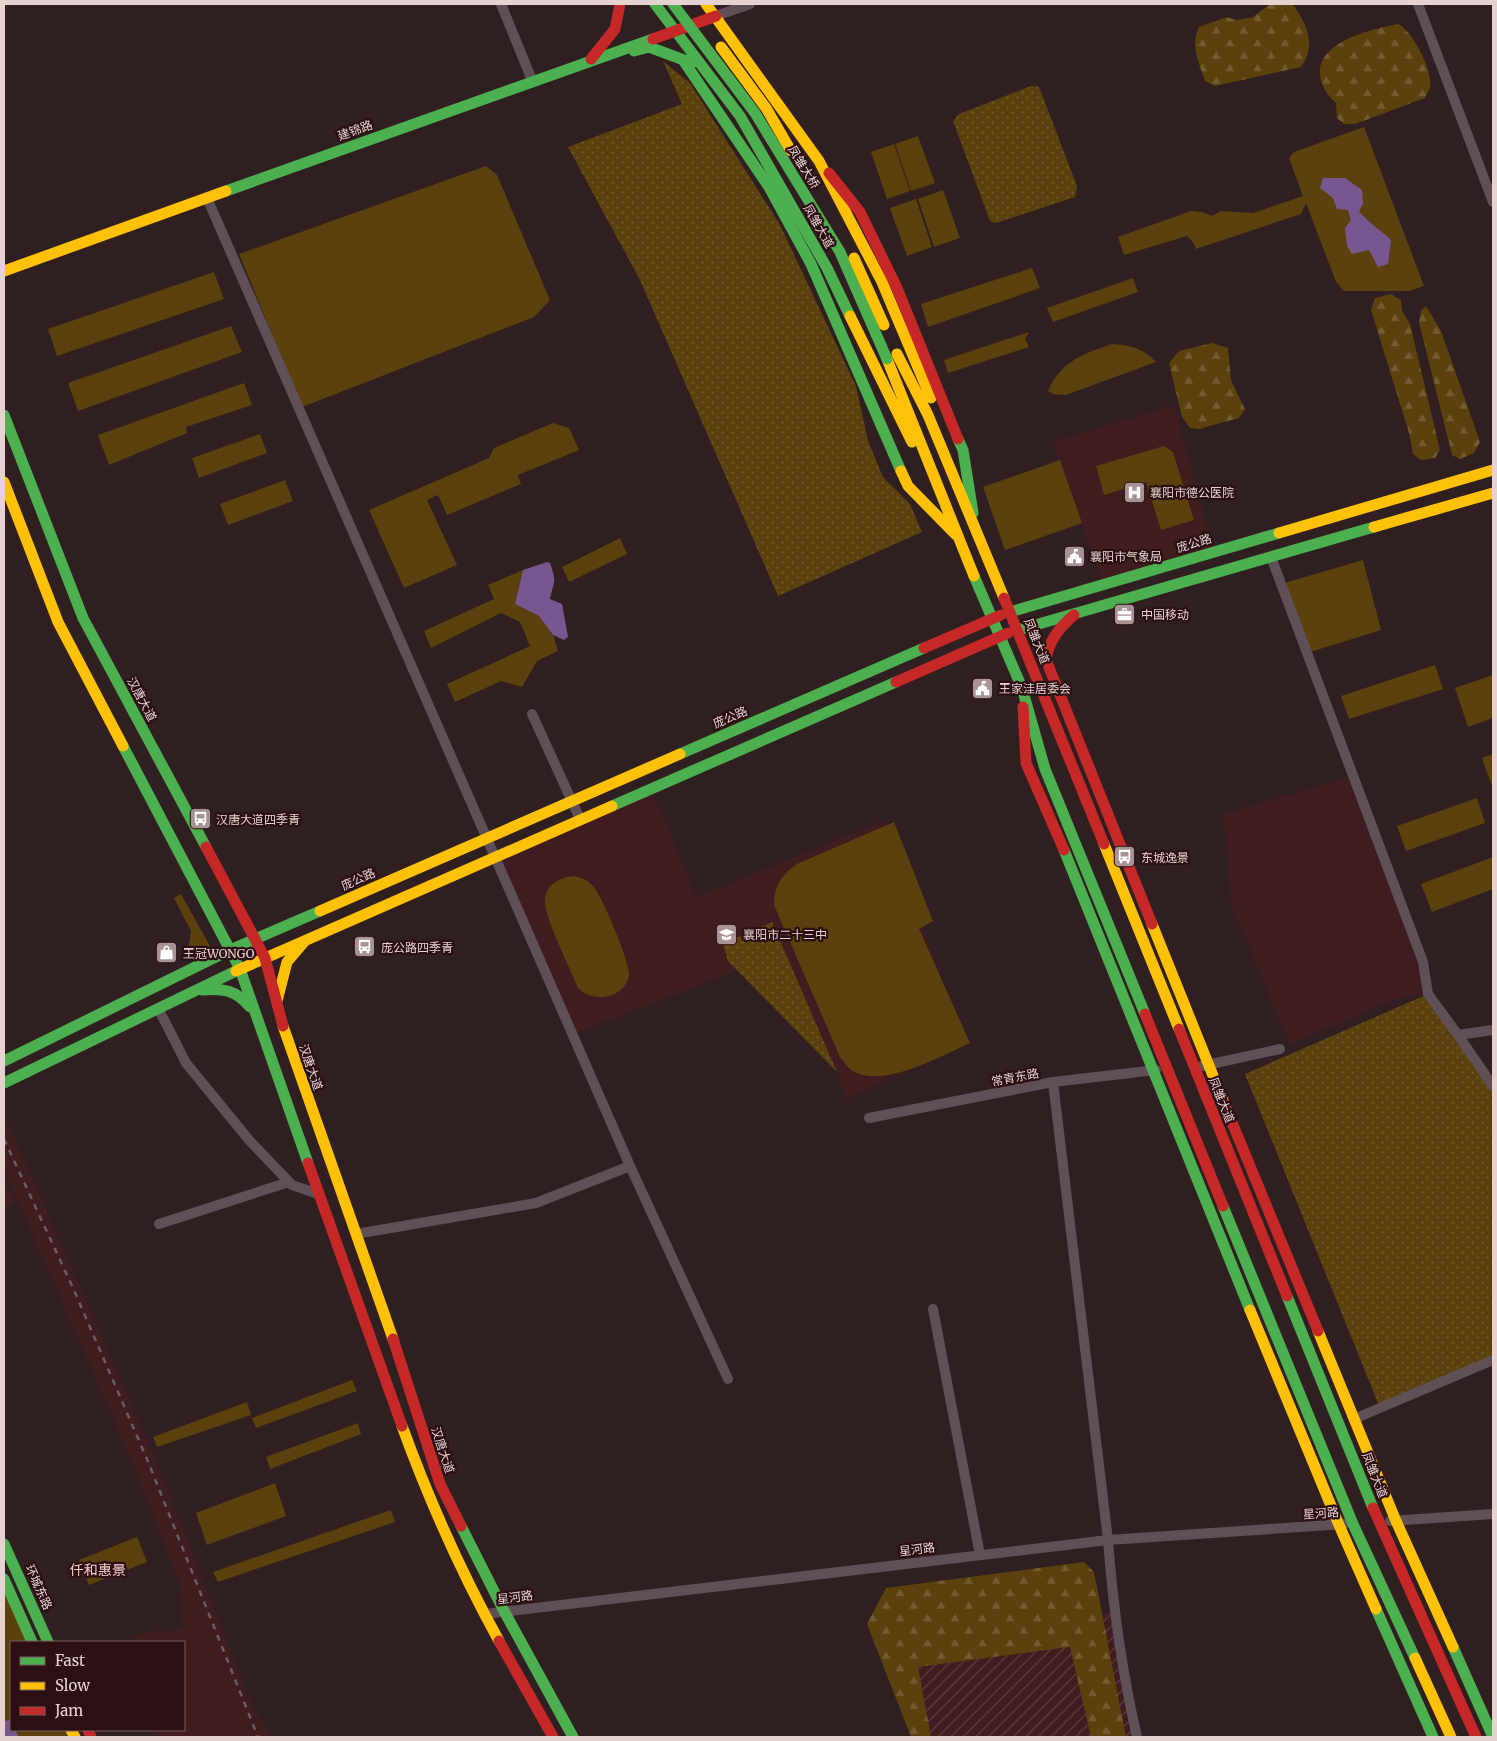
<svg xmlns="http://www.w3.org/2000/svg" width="1497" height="1741" viewBox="0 0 1497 1741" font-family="Merriweather,'Noto Sans SC',serif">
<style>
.built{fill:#3f1c20}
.industrial{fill:url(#industrial-furrows)}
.grass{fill:url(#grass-dots)}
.forest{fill:url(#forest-firs)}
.green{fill:#5a410d}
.water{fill:#785791}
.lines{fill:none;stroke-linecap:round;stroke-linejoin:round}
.street{stroke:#5f4f57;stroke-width:10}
.fast{stroke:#4caf50;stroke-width:11}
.slow{stroke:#ffc107;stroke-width:11}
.jam{stroke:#c62828;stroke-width:11}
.rail{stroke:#6b5d62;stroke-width:2.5;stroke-dasharray:6 6;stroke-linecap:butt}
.fast-bridge{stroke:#4caf50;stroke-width:11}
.slow-bridge{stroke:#ffc107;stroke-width:11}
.labels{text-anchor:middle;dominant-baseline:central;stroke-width:4.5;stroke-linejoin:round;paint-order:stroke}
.street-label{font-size:12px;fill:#e7d2d2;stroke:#2c0f12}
.poi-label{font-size:12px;fill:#e7d2d2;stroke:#2c0f12;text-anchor:start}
.neighbourhood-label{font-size:14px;fill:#f7cdcf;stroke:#2c0f12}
</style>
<defs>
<pattern id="industrial-furrows" width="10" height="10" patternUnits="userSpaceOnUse" patternTransform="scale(1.25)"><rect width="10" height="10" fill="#3f1c20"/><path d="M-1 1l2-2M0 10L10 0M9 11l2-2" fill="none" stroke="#5b3c40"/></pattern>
<pattern id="grass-dots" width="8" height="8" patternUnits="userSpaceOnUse" patternTransform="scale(1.25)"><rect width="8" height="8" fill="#5a410d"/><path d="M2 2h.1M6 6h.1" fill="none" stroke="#725c2f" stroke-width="1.8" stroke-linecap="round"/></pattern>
<pattern id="forest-firs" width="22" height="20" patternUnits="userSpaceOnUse" patternTransform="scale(1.25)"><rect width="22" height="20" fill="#5a410d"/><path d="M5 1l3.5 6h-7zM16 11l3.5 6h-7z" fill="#725c2f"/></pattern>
</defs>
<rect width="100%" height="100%" fill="#301f21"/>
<path class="built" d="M1174 405 1214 551 1103 585 1053 442Z
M1353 776 1428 994 1391 1001 1290 1045 1231 903 1224 814Z
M652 792 687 873 695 898 883 821 966 1044 846 1099 837 1072 738 970 572 1035 494 857Z
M4 1114 150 1446 252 1704 270 1737H155L156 1730H184V1642H136L135 1634 182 1629 181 1586 129 1454 4 1169Z
M4 1178 15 1203 4 1209Z"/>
<path class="industrial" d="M1114 1611 1137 1737H915L892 1650Z"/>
<path class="grass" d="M663 61 690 83 779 223 856 386 868 441 883 477 910 504 922 532 778 596 640 280 568 147 682 104Z
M1031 86 1039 87 1077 186 1075 197 996 223 990 221 953 121 959 114Z
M772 922 837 1072 728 961 723 944Z
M1428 994 1493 1086V1360L1380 1408 1245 1074Z"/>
<path class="forest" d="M1270 4H1292C1307 23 1317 45 1301 67L1215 86 1205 81C1199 62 1190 46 1199 27L1227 17 1236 20 1253 17Z
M1398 24C1413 31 1433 71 1430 88 1429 91 1426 95 1425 98L1355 124H1344L1337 118 1336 103C1327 95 1321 86 1320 74 1318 41 1373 29 1398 24Z
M1390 294 1401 300 1402 311 1410 324 1440 450 1435 458 1421 460 1413 454 1409 433 1371 310 1375 298Z
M1426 306 1441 331 1480 442 1474 453 1460 459 1452 455 1419 322 1421 311Z
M1212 343 1228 348 1231 380 1245 409 1239 418 1199 429 1190 428 1182 417 1169 363 1179 351Z
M1084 1562 1094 1572 1126 1737H1091L1070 1647 918 1667 931 1737H911L867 1624 886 1588Z"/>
<path class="green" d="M1364 127 1424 286 1409 291H1344L1336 282 1306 203 1301 214 1196 249 1193 242 1187 236 1124 255 1118 237 1191 211 1202 212 1212 216 1221 211 1253 213 1303 196 1289 158 1294 152Z
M918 136 935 183 911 191 895 144Z
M894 144 910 191 887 199 871 152Z
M486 166 497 175 550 300 534 317 302 407 239 254Z
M943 190 960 238 934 247 918 199Z
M916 199 932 247 907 256 890 208Z
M1032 268 1040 288 928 327 921 304Z
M214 272 224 299 57 356 48 329Z
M1133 278 1138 292 1053 322 1047 308Z
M231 326 242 352 78 411 68 383Z
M1029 332 1025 339 1029 347 948 373 944 360Z
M1112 344C1130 345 1143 348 1156 362L1066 395 1053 394 1048 391C1061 361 1083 354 1112 344Z
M244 383 252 405 186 427 187 433 109 465 98 435Z
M553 423 569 428 579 450 518 475 521 484 447 515 438 495 427 500 457 565 404 588 369 510 489 458 494 448Z
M260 434 267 453 199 478 192 458Z
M1164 446 1173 452 1194 520 1161 530 1146 482 1104 495 1096 466Z
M1060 460 1082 523 1005 550 983 487Z
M285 480 293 501 228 525 220 504Z
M620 538 627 554 569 582 562 567Z
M1363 560 1381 630 1307 653 1281 584Z
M523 570 515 604 539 616 553 635 558 651 537 661 522 687 501 681 455 702 447 684 530 646 520 622 501 613 431 648 424 631 494 599 488 585Z
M1435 665 1443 689 1349 719 1341 696Z
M1493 675V718L1468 727 1455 688Z
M1493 754V789L1482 758Z
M1477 798 1485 823 1406 851 1397 826Z
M894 822 933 921 919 929 970 1043C941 1056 883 1089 853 1071 848 1069 844 1061 840 1057L774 905C774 886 782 874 797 864Z
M1493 857V889L1432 912 1421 884Z
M573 876C580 877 588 880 593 886 602 896 630 962 629 974 628 987 615 997 602 997 593 997 585 995 578 988 571 970 542 914 545 898 547 884 560 878 573 876Z
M181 894 210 946 187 957 191 931 174 898Z
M352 1380 357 1391 256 1428 252 1418Z
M247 1402 251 1415 157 1447 153 1437Z
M358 1423 361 1434 270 1469 266 1457Z
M275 1483 286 1516 207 1545 196 1513Z
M391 1510 395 1522 218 1582 213 1572Z
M137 1537 147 1562 89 1585 79 1560Z
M4 1579 32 1642H11V1730H71L75 1737H4Z"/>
<path class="water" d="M1323 178H1345L1362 190 1363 204 1359 211C1368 223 1380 229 1391 240L1388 264 1378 267 1369 250 1352 254 1347 246 1345 228 1351 220 1348 210 1337 209 1333 198 1320 188Z
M547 562 550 563C557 583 554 580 550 599L562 604 568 637 564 640 553 635 539 616 515 604 523 570Z
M10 1720 11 1730H15L19 1737H4V1721Z"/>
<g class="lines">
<path class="street" d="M501 4 532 80
M1418 4 1493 202
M716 16 750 4
M207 198 630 1166 536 1203 356 1234
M1271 557 1423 962 1428 994 1458 1035 1493 1030
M532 714 580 819
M158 1008 186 1063 249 1140 292 1185 318 1194
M1458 1035 1493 1086
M1202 1066 1280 1049
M1053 1082 1108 1540C1113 1607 1122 1672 1137 1737
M869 1118 1053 1082 1156 1070
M630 1166 728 1379
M159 1224 289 1182
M933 1309 980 1555
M1354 1419 1493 1360
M1390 1521 1493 1514
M485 1614 1108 1540 1344 1524"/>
<path class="fast" d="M655 4 740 116 827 268 850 316
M634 51 649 47 692 63
M683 60 769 187 811 264 901 471
M226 191 653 39
M4 415 83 618 206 847
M958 439 963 450 973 513
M974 576 1022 688 1045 769 1145 1014
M1010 612 1279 533
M1018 630 1374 527
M123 746 240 969 308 1163
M680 754 924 648
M612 806 896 682
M1064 850 1250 1310
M202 990C223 988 236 990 250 1007
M4 1061 230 950 320 911
M4 1083 236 971
M1223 1206 1353 1524 1415 1658
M1287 1296 1373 1508
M461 1526 504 1611 573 1737
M4 1544 48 1642
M4 1579 32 1642
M1376 1609 1433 1737
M1453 1647 1493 1737"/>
<path class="slow" d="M706 4 819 161 882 282 931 398
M4 271 226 191
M850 316 912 442
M897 354 928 415 1004 598
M887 359 974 576
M901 471 908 486 956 535
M4 482 58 622 123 746
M1374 527 1493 493
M1279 533 1493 470
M1104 844 1179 1029
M320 911 680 754
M1152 924 1224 1103
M236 971 612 806
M277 1001 287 962 305 941
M283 1026 393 1339
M1250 1310 1339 1525 1376 1609
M1318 1331 1396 1521 1453 1647
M402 1426C429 1500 461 1572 499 1641
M1415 1658 1451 1737
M71 1730 75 1737"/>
<path class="jam" d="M653 39 716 16
M591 59 615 29 620 4
M829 173 860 212 897 288 958 439
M1004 598 1104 844
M1074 615C1059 628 1049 640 1046 660L1152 924
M924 648 1001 615
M896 682 1008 633
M1023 707 1026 763 1064 850
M206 847 265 958 283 1026
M1145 1014 1223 1206
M1179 1029 1287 1296
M1224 1103 1318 1331
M308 1163 402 1426
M393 1339 440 1484 461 1526
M1373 1508 1476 1737
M499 1641 553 1737
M88 1730 91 1737"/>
<path class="rail" d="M4 1139 73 1288 147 1459 258 1737"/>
<path class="fast-bridge" d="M673 4 755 113 840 252 887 359"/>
<path class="slow-bridge" d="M721 47 766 108 791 151
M854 258 884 325"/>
</g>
<defs>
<symbol id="hospital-square" viewBox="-11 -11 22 22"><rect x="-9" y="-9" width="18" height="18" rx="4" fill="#a79394" stroke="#2c0f12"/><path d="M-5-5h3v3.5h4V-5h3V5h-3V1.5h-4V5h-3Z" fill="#fff"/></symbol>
<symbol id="civic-square" viewBox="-11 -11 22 22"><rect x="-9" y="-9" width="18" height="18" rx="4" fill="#a79394" stroke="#2c0f12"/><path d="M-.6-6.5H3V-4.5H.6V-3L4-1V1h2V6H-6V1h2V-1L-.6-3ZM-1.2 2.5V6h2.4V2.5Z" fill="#fff"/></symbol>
<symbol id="office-square" viewBox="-11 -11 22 22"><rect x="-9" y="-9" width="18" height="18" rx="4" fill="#a79394" stroke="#2c0f12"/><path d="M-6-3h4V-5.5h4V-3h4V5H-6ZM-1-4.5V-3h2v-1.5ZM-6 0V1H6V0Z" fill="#fff"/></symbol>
<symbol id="bus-square" viewBox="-11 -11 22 22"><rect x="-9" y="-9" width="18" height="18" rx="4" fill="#a79394" stroke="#2c0f12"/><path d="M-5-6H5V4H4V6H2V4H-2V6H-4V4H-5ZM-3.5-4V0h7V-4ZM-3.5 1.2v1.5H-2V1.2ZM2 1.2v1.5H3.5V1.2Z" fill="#fff"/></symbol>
<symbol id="school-square" viewBox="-11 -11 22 22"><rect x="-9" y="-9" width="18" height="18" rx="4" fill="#a79394" stroke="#2c0f12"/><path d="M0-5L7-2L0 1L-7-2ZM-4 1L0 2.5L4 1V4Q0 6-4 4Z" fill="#fff"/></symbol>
<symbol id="shop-square" viewBox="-11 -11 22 22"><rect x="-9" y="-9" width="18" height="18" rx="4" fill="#a79394" stroke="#2c0f12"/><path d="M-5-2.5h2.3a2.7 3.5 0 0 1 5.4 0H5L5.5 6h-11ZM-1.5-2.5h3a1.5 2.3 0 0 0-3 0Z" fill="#fff"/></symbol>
</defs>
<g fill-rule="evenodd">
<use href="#hospital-square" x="1122" y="480" width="25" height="25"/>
<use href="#civic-square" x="1062" y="544" width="25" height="25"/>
<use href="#office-square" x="1112" y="602" width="25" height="25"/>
<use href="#civic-square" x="970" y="676" width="25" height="25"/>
<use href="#bus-square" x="188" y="806" width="25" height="25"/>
<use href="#bus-square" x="1112" y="844" width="25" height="25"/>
<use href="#school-square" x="714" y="922" width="25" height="25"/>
<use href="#bus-square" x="352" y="934" width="25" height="25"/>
<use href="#shop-square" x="154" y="940" width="25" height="25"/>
</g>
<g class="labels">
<g class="street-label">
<text transform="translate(355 130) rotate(-20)">建锦路</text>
<text transform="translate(804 167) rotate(58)">凤雏大桥</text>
<text transform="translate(819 226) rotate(60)">凤雏大道</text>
<text transform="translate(1194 543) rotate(-17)">庞公路</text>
<text transform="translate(1037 641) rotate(68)">凤雏大道</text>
<text transform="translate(142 699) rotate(62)">汉唐大道</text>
<text transform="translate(730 717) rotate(-23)">庞公路</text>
<text transform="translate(358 879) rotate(-24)">庞公路</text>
<text transform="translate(311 1067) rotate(71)">汉唐大道</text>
<text transform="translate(1015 1077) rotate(-11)">常青东路</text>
<text transform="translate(1222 1100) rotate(68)">凤雏大道</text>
<text transform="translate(443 1450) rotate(72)">汉唐大道</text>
<text transform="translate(1375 1475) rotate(68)">凤雏大道</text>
<text transform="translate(1321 1513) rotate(-4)">星河路</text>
<text transform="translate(917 1549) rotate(-7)">星河路</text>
<text transform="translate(39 1587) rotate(66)">环城东路</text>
<text transform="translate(515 1597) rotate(-7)">星河路</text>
</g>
<g class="poi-label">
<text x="1150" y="492">襄阳市德公医院</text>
<text x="1090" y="556">襄阳市气象局</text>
<text x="1141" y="614">中国移动</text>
<text x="999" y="688">王家洼居委会</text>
<text x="216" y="819">汉唐大道四季青</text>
<text x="1141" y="857">东城逸景</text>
<text x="743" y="934">襄阳市二十三中</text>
<text x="381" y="947">庞公路四季青</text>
<text x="183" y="953">王冠WONGO</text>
</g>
<g class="neighbourhood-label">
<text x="98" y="1570">仟和惠景</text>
</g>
</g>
<rect width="1497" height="1741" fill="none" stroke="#e7d2d2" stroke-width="10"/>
<rect x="10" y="1641" width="175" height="90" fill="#2c0f12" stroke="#775d5f"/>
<rect x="20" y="1657" width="25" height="8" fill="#4caf50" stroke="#775d5f"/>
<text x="55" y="1666" font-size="15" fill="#e7d2d2">Fast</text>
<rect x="20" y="1682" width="25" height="8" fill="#ffc107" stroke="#775d5f"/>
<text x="55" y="1691" font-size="15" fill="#e7d2d2">Slow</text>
<rect x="20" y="1707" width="25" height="8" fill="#c62828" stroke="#775d5f"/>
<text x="55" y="1716" font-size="15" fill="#e7d2d2">Jam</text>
</svg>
